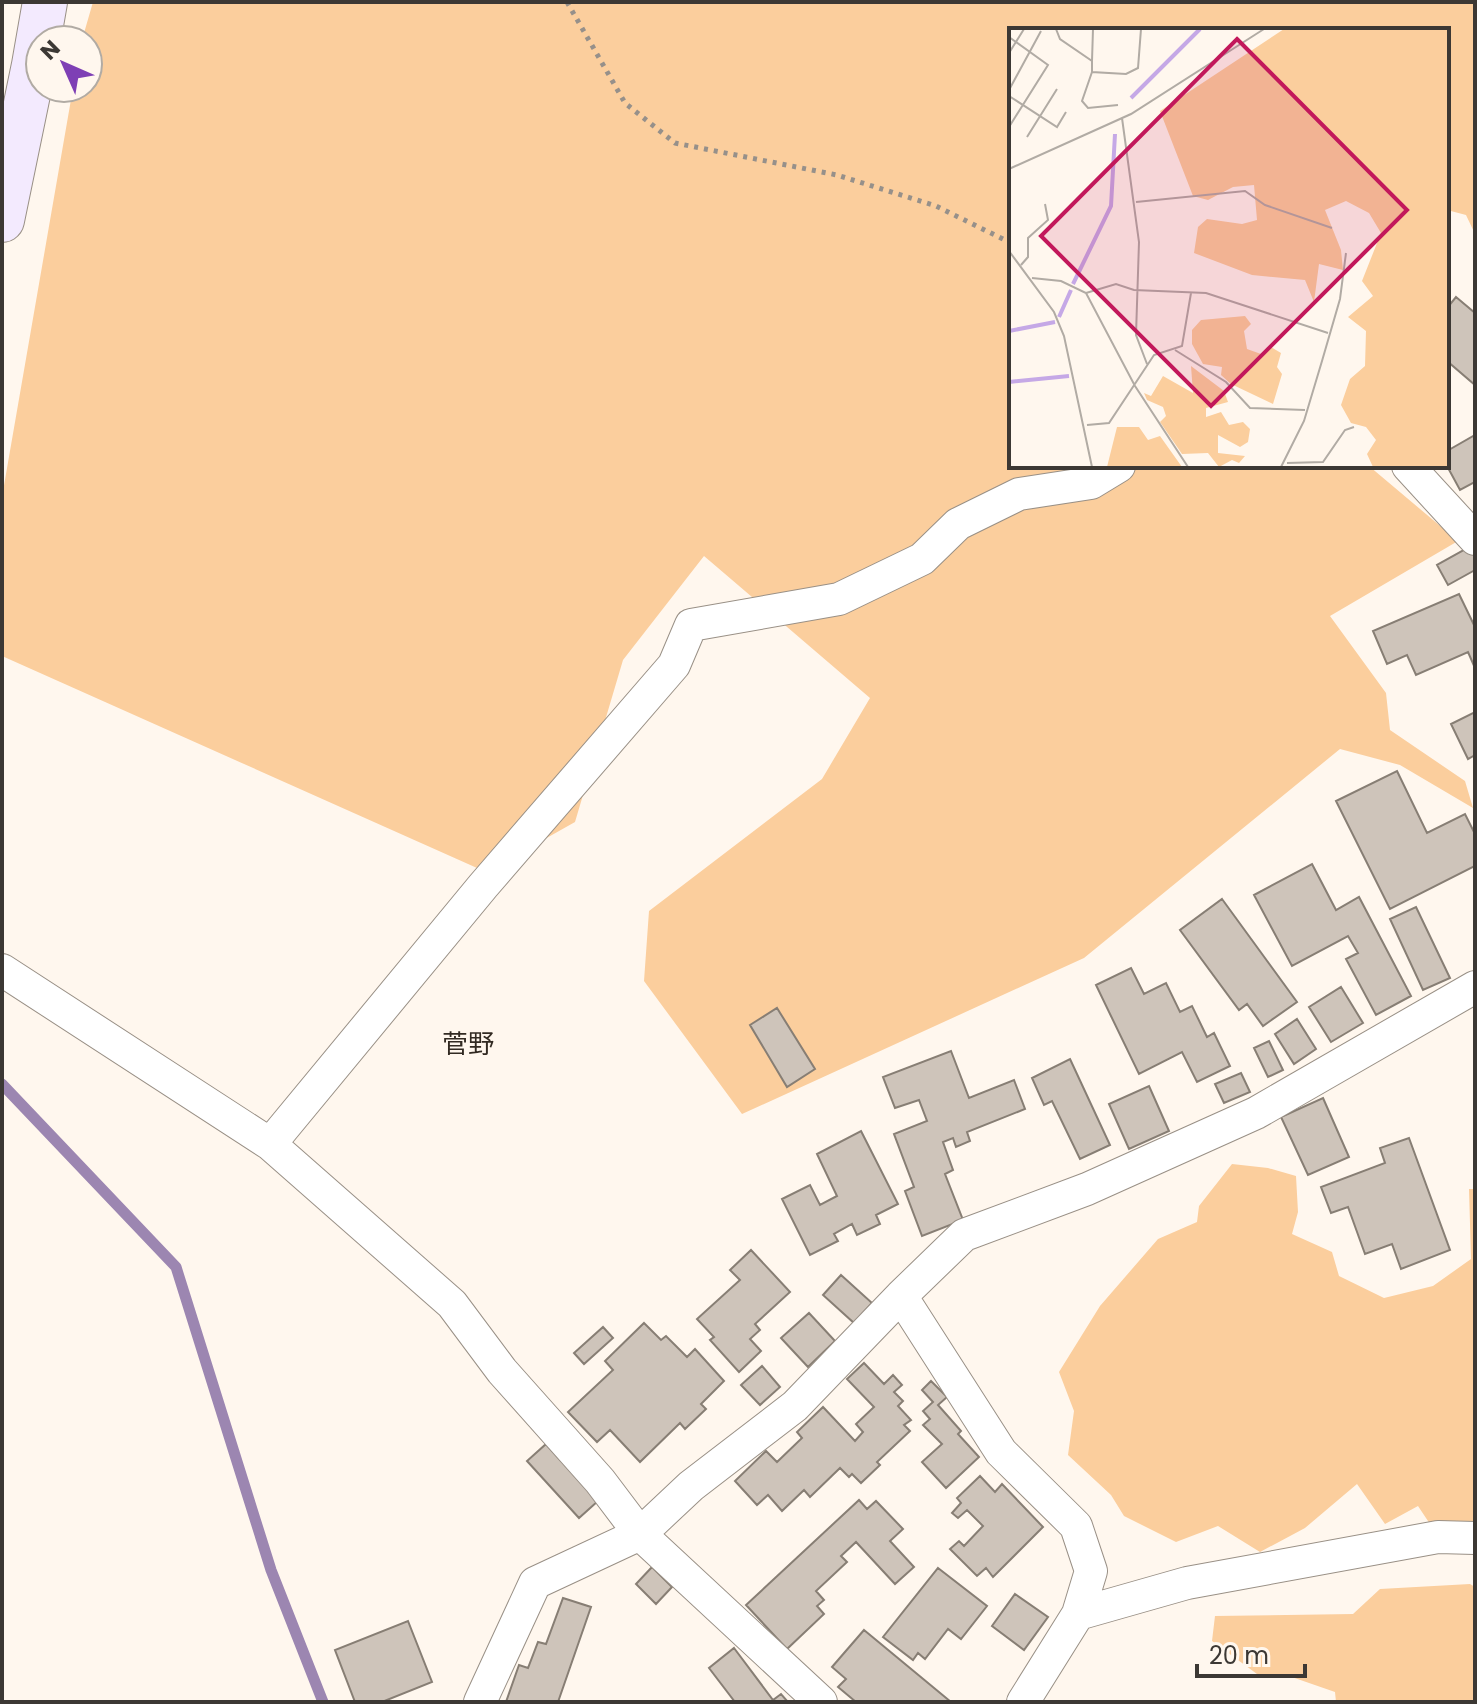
<svg xmlns="http://www.w3.org/2000/svg" width="1477" height="1704" viewBox="0 0 1477 1704" font-family="Poppins,'Noto Sans JP',sans-serif">
<style>
.green{fill:#fbce9d}
.lines{fill:none;stroke-linecap:round;stroke-linejoin:round}
.stream{stroke:#9c86b1;stroke-width:11}
.building{fill:#cec4ba;stroke:#877e74;stroke-width:2}
.street-casing{stroke:#999086;stroke-width:34}
.secondary-casing{stroke:#999086;stroke-width:46}
.path{stroke:#96908a;stroke-width:5;stroke-dasharray:4 6;stroke-linecap:butt}
.street{stroke:#fff;stroke-width:32}
.secondary{stroke:#f3eafe;stroke-width:44}
.labels{text-anchor:middle;dominant-baseline:central;stroke-width:6;stroke-linejoin:round;paint-order:stroke}
.quarter-label{font-size:26px;fill:#322a22;stroke:#fff7ee}
.inset-river{fill:none;stroke:#c5a8e6;stroke-width:4}
.inset-road{fill:none;stroke:#b1aba4;stroke-width:2}
.view{fill:#c2185b;fill-opacity:0.15;stroke:#c2185b;stroke-width:4}
.inset-edge{fill:none;stroke:#3c3834;stroke-width:4}
</style>
<rect width="100%" height="100%" fill="#fff7ee"/>
<path class="green" d="M93 2H1475V234L1466 215 1447 210V30H1011V466H1369L1458 541 1330 616 1386 693 1390 730 1465 781 1473 808 1400 765 1340 749 1084 958 742 1114 644 981 649 911 822 779 870 698 704 556 623 660 575 822 486 872 2 656V497L73 88H88V40H82Z
M1232 1164 1268 1168 1296 1176 1298 1212 1292 1234 1332 1252 1339 1276 1384 1298 1433 1286 1471 1259 1469 1189H1475V1521L1430 1524 1418 1506 1385 1524 1357 1484 1305 1528 1260 1552 1218 1526 1176 1542 1124 1516 1111 1495 1068 1455 1074 1411 1059 1372 1100 1306 1158 1239 1197 1222 1199 1206Z
M1470 1584 1475 1587 1474 1702H1336L1335 1692 1286 1675 1257 1674 1212 1641 1215 1616 1353 1614 1380 1589Z"/>
<g class="lines">
<path class="stream" d="M2 1084 176 1267 271 1570 323 1702"/>
</g>
<path class="building" d="M1456 297 1475 313V385L1447 361V308Z
M1475 435V482L1460 490 1447 466V451Z
M1473 545 1475 549V570L1448 585 1437 565Z
M1459 594 1475 627V668L1468 652 1416 675 1407 655 1387 664 1373 631Z
M1475 712V755L1468 759 1451 724Z
M1397 771 1427 833 1465 814 1475 834V866L1390 909 1336 801Z
M1312 864 1336 910 1359 897 1411 996 1376 1015 1346 959 1358 953 1348 936 1292 966 1254 895Z
M1222 899 1297 1002 1263 1026 1247 1004 1239 1010 1180 930Z
M1416 907 1450 978 1423 990 1390 919Z
M1131 968 1144 994 1166 983 1180 1012 1192 1006 1207 1037 1214 1033 1230 1066 1197 1082 1182 1052 1139 1074 1096 985Z
M1341 987 1363 1023 1331 1042 1309 1007Z
M777 1008 815 1069 787 1087 750 1025Z
M1297 1019 1316 1049 1294 1064 1275 1034Z
M1269 1041 1283 1070 1268 1077 1254 1048Z
M951 1051 969 1098 1014 1080 1025 1109 967 1132 970 1141 956 1147 953 1138 943 1142 953 1170 945 1174 963 1220 922 1236 905 1191 914 1187 894 1134 927 1121 919 1100 895 1108 883 1077Z
M1070 1059 1110 1145 1080 1159 1052 1101 1044 1105 1032 1078Z
M1241 1073 1250 1092 1224 1103 1215 1084Z
M1149 1086 1169 1131 1129 1149 1109 1104Z
M1323 1098 1349 1157 1308 1175 1281 1117Z
M861 1131 898 1204 876 1215 880 1224 857 1235 852 1224 834 1234 838 1241 810 1255 782 1199 810 1185 820 1205 837 1196 817 1154Z
M1409 1138 1450 1250 1401 1269 1392 1244 1365 1254 1348 1207 1331 1213 1321 1187 1385 1163 1380 1148Z
M751 1250 790 1292 755 1324 760 1330 750 1339 761 1351 739 1372 710 1340 714 1337 697 1319 740 1280 730 1270Z
M841 1275 872 1303 854 1323 823 1295Z
M809 1313 835 1341 808 1367 781 1338Z
M644 1323 661 1340 666 1336 687 1357 695 1349 724 1381 701 1404 706 1409 685 1429 680 1423 640 1462 610 1430 597 1442 568 1412 613 1370 605 1361Z
M603 1327 613 1338 584 1364 574 1353Z
M864 1363 884 1384 893 1375 902 1385 894 1392 903 1401 898 1406 911 1420 904 1425 910 1431 877 1462 880 1465 861 1483 852 1474 849 1477 840 1468 810 1497 804 1490 782 1511 768 1495 757 1505 735 1481 766 1451 777 1462 802 1438 797 1432 823 1407 855 1441 863 1432 856 1424 874 1407 847 1379Z
M762 1366 780 1387 760 1405 741 1385Z
M931 1381 947 1397 938 1405 961 1431 958 1434 979 1457 946 1488 922 1462 942 1444 923 1425 930 1419 923 1411 933 1402 922 1390Z
M546 1444 598 1501 579 1518 527 1461Z
M980 1476 995 1492 1002 1484 1043 1527 993 1577 986 1568 977 1576 950 1549 959 1541 964 1546 983 1526 967 1510 958 1518 952 1513 961 1503 957 1498Z
M859 1500 867 1509 876 1501 903 1529 890 1541 914 1567 895 1584 856 1542 841 1556 847 1562 816 1591 824 1600 817 1606 824 1614 787 1649 746 1605Z
M652 1567 672 1587 656 1604 636 1584Z
M938 1568 987 1606 961 1639 948 1629 925 1659 918 1653 913 1660 883 1637Z
M1015 1594 1048 1617 1024 1650 992 1626Z
M563 1598 591 1607 558 1702H506L519 1665 528 1668 538 1642 546 1644Z
M408 1621 432 1682 382 1702H355L335 1650Z
M864 1630 951 1702H856L838 1687 846 1679 832 1667Z
M734 1648 773 1700 781 1694 788 1702H735L709 1668Z"/>
<g class="lines">
<defs>
<path id="street" d="M1408 466 1475 539
M2 970 270 1144 452 1304 502 1371 600 1481 640 1534 821 1702
M270 1144 483 886 674 665 691 625 839 599 922 559 958 524 1019 494 1091 483 1119 466
M901 1296 1001 1452 1076 1526 1091 1571 1078 1614 1023 1702
M1078 1614 1187 1583 1438 1537 1475 1538
M480 1702 535 1583 640 1534 691 1486 795 1406 901 1296 964 1235 1087 1189 1256 1113 1475 987"/>
<path id="secondary" d="M2 220 34 65 45 2"/>
</defs>
<use href="#street" class="street-casing"/>
<use href="#secondary" class="secondary-casing"/>
<path class="path" d="M567 2 625 103 675 143 837 175 936 206 1011 243"/>
<use href="#street" class="street"/>
<use href="#secondary" class="secondary"/>
</g>
<g class="labels">
<g class="quarter-label">
<text x="468" y="1044">菅野</text>
</g>
</g>
<g transform="translate(1009 28)">
<rect width="440" height="440" fill="#fff7ee"/>
<path d="M275 1H440V439H364L358 426 367 412 357 399 342 395 332 377 341 351 356 338 357 303 339 289 364 268 353 253 372 205 360 185 337 173 316 182 332 222 334 242 310 236 305 274 296 252 243 247 185 225 189 199 198 191 233 196 248 192 245 157 224 159 199 172 184 168 151 83ZM236 288 242 296 235 303 238 321 252 326 260 318 272 325 268 339 273 346 264 376 222 356 212 347 213 339 194 336 183 316V302L192 292ZM182 338 215 363 219 374 197 380V389L212 384 220 397 234 394 241 401 239 414 231 419 209 407V425L236 428 230 435 223 432 210 439 199 425 173 426 151 394 157 388 154 379 138 372 135 365 142 368 154 348 184 365ZM108 399H130L139 412 151 408 173 439H98Z" fill="#fbce9d"/>
<path class="inset-river" d="M122 70 191 1M64 256 102 178 106 106M50 289 62 262M0 303 46 294M0 354 60 348"/>
<path class="inset-road" d="M47 1 51 11 83 33V44L117 46 129 40 132 1M0 9 39 37 0 99M0 25 15 1M83 33 84 1M83 44 73 73 79 80 109 77M0 62 32 3M0 68 48 99 57 84M113 90 130 214 127 307 138 336M18 109 48 61M0 141 122 86 255 1M127 174 236 163 256 177 323 200M0 223 45 284 55 308 83 439M12 237 19 229V210L39 192 36 176M23 250 52 253 77 265 126 358 179 439M77 265 107 256 125 262 197 265 319 305M166 322 217 354 241 380 296 382M78 397 100 395 145 327 173 318 182 265M278 435 314 434 336 402 345 399M272 439 295 393 313 333 331 271 337 225"/>
<path class="view" d="M228 11 398 182 202 378 32 208Z"/>
<rect width="440" height="440" class="inset-edge"/>
</g>
<rect width="1477" height="1704" fill="none" stroke="#3c3834" stroke-width="8"/>
<g transform="translate(64 64) rotate(315)"><circle r="38" fill="#fff7ee" stroke="#b1aba4" stroke-width="2"/>
<path d="M0-6L14 30L0 20L-14 30Z" fill="#7e3fb5"/>
<text y="-12" font-size="22" font-weight="bold" text-anchor="middle" fill="#3c3834">N</text>
</g>
<path d="M1197 1664v12h108v-12" fill="none" stroke="#3c3834" stroke-width="4"/>
<text x="1209" y="1664" font-size="24" fill="#3c3834" stroke="#fff7ee" stroke-width="6" paint-order="stroke">20 m</text>
</svg>
